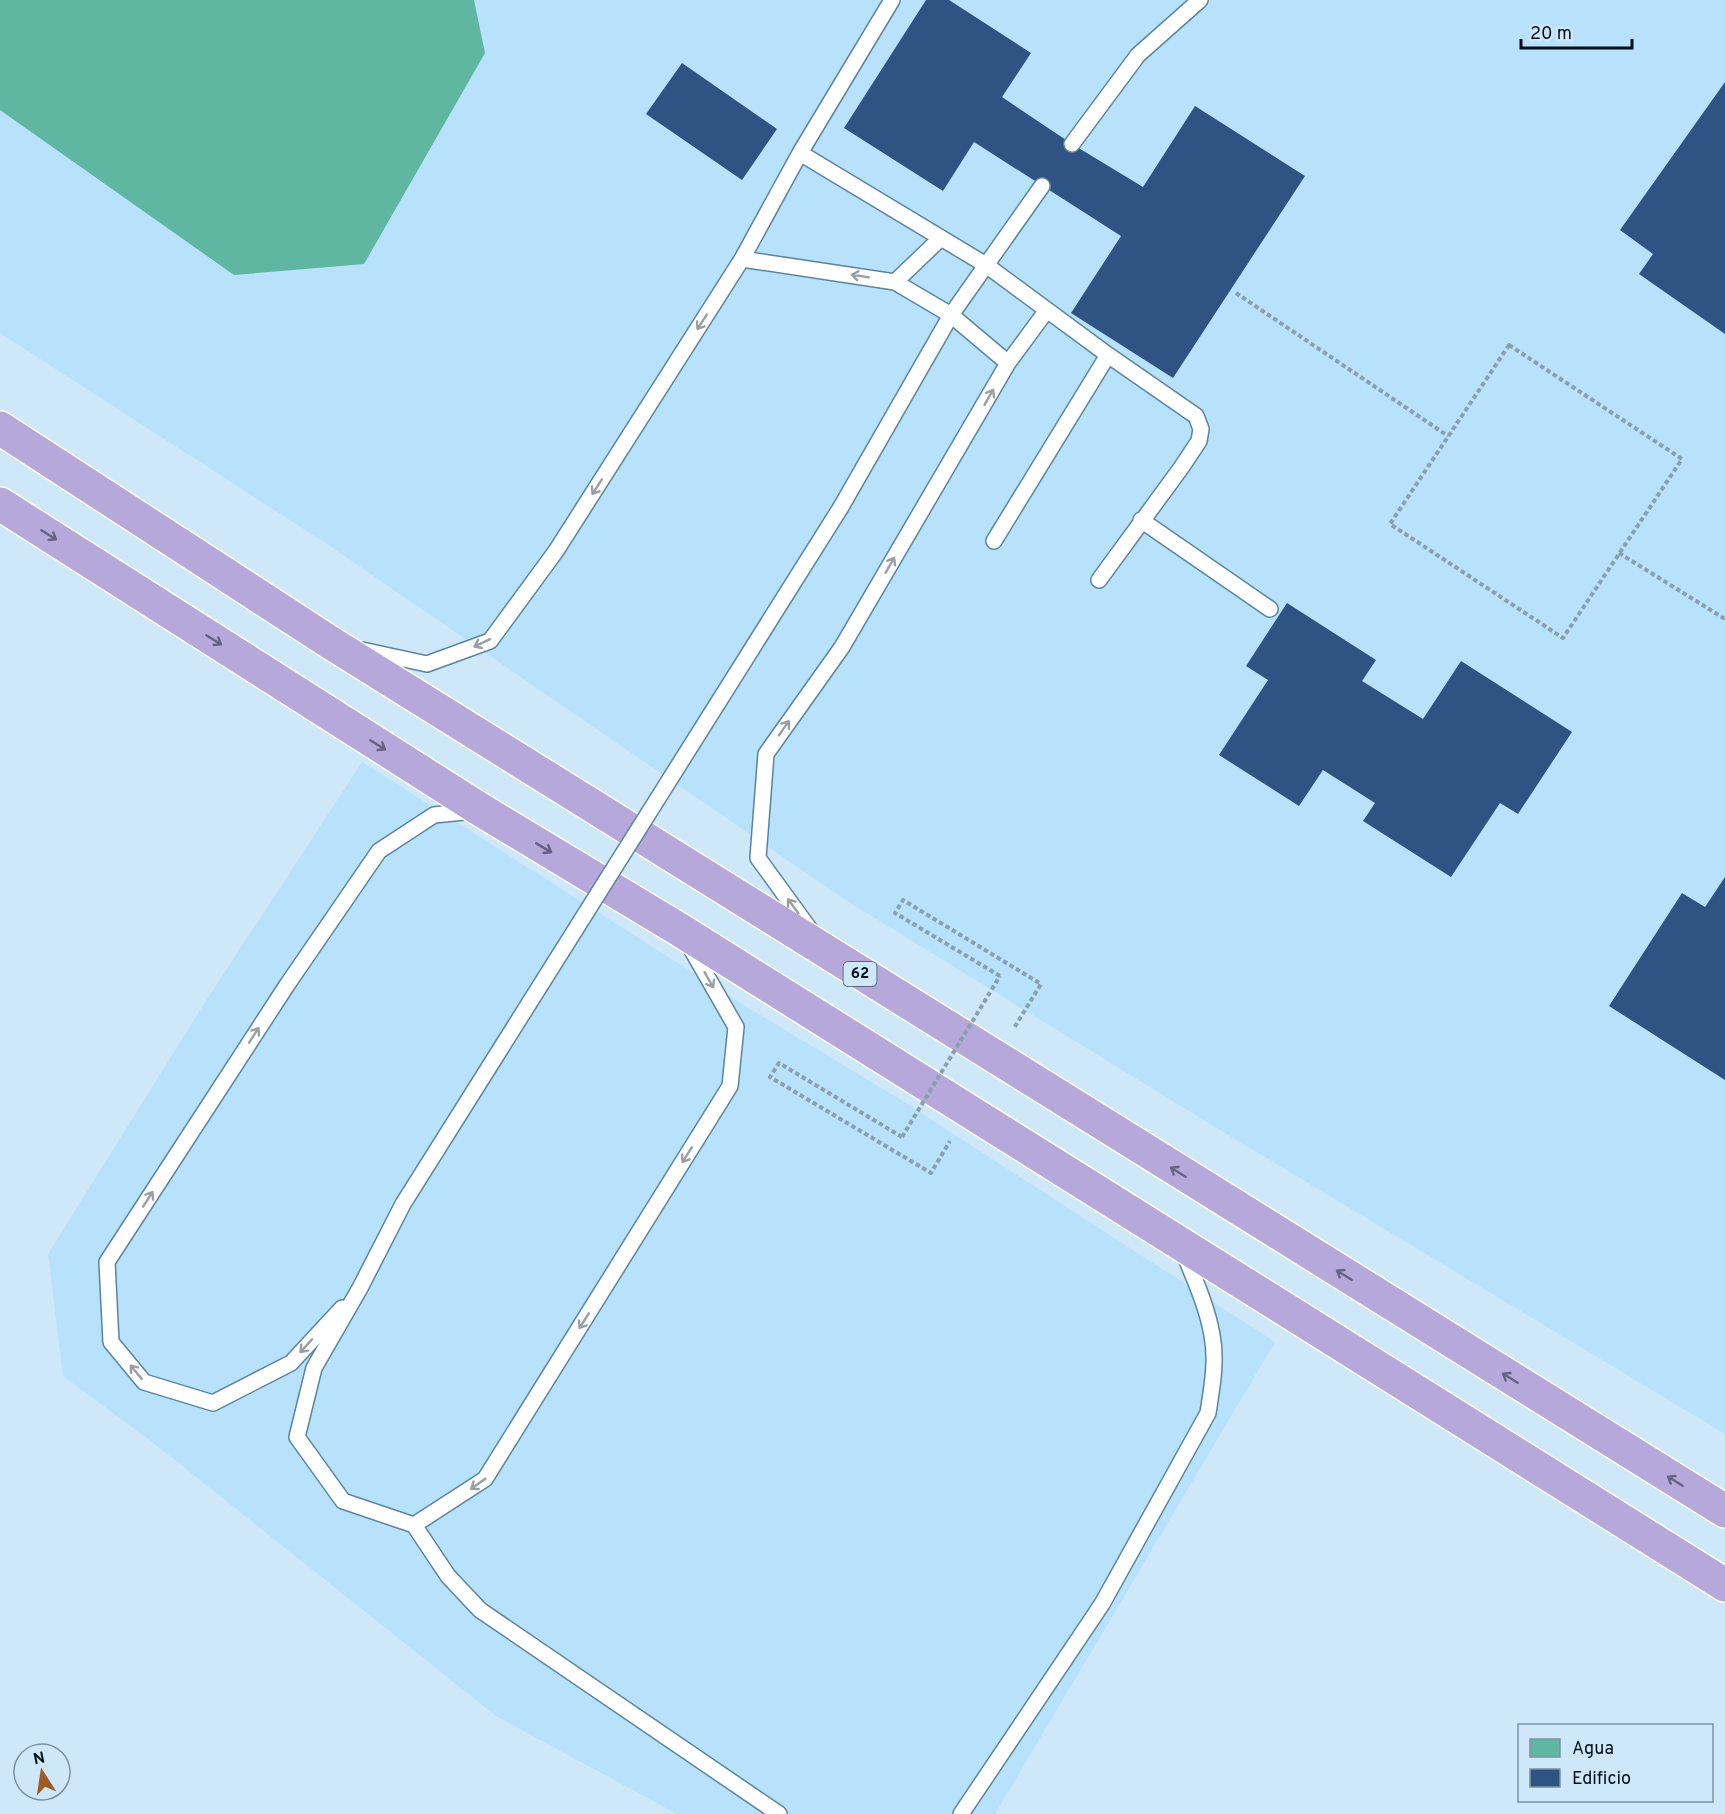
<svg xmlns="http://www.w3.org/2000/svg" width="1725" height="1814" viewBox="0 0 1725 1814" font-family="Overpass,sans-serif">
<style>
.built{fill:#b8e1fb}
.water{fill:#5fb6a1}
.building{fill:#2f5484}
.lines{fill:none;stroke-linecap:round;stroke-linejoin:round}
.service-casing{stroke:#5b859e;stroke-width:18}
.trunk-casing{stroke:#fff;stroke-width:36}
.path{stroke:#8aa0ae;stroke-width:4;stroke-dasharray:4.5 3;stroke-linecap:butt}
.service{stroke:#fff;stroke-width:15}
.trunk{stroke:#b6a8db;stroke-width:33}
.service-bridge-casing{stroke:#5b859e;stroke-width:18;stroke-linecap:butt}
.path-bridge{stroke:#8aa0ae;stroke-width:4;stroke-dasharray:4.5 3;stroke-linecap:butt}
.service-bridge{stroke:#fff;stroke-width:15}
.oneway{stroke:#9a9fa3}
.oneway2{stroke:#656384}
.labels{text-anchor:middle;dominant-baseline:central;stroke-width:6;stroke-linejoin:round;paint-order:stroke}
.shield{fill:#cee8f9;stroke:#3f505c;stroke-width:1.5}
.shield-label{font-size:15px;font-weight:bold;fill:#020f19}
</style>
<rect width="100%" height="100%" fill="#cee8f9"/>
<path class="built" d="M0 0H1725V1434L1215 1127 847 901 327 544 0 333Z
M362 762 747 1007 901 1100 1275 1342 995 1814H677L496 1716 156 1445 63 1376 48 1254 202 1007Z"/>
<path class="water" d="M0 0H474L485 53 364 264 234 275 0 110Z"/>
<path class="building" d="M926 0H949L1031 53 1002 97 1072 144 1143 187 1195 106 1305 176 1173 378 1071 313 1121 236 974 142 943 191 844 128Z
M682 63 777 129 742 180 646 114Z
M1725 82V334L1639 274 1653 254 1620 230Z
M1287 603 1376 660 1362 681 1423 719 1461 661 1572 732 1518 814 1500 803 1451 877 1363 821 1375 803 1323 770 1299 806 1219 755 1268 680 1246 666Z
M1725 877V1080L1609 1006 1682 893 1705 907Z"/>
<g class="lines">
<defs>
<path id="service" d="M1072 144 1138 55 1200 0
M800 153 892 0
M742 259 800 153 986 265 1108 355 994 541
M895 282 941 238
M1008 363 1047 310
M841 507 951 315 1042 186
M1141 520 1270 609
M1099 580 1181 468 1199 441 1201 429 1196 416 1108 355
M362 650 427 664 490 641 556 551 742 259 895 282 951 315 1008 363 842 647 766 754 758 858 811 931
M403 1204 360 1288 314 1368 297 1437 343 1501 414 1525 485 1479 730 1086 736 1027 689 945
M342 1308 291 1363 213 1403 144 1382 111 1342 107 1262 287 985 379 851 434 815 474 811
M414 1525 448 1576 480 1610 779 1814
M961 1814 1102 1604 1208 1413C1212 1387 1217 1361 1212 1335 1207 1306 1194 1278 1183 1251"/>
<path id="trunk" d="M0 428 331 643 1725 1511
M0 504 481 810 680 930 1725 1585"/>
</defs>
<use href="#service" class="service-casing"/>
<use href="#trunk" class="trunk-casing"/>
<path class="path" d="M1236 293 1448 436
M1509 345 1682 459 1563 638 1390 524Z
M1619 553 1725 619
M1000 976 895 913 903 900 1041 984 1014 1028
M902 1137 779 1063 770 1077 931 1173 950 1141"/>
<use href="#service" class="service"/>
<use href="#trunk" class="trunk"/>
<defs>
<path id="service-bridge" d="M403 1204 841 507"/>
</defs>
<use href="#service-bridge" class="service-bridge-casing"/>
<path class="path-bridge" d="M902 1137 1000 976"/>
<use href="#service-bridge" class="service-bridge"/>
</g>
<defs><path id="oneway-shaft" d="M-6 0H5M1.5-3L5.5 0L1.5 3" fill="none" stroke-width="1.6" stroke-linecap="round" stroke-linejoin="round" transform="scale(1.5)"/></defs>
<g class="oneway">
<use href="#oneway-shaft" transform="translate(860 276) rotate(-171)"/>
<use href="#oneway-shaft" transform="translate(702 322) rotate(123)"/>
<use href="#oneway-shaft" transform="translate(989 397) rotate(-60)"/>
<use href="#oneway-shaft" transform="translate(597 487) rotate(123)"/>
<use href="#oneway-shaft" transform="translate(890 565) rotate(-60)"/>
<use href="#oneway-shaft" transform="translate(482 643) rotate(155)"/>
<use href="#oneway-shaft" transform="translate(784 728) rotate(-55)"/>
<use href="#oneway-shaft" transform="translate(793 906) rotate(-126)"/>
<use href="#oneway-shaft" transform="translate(709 980) rotate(60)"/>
<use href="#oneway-shaft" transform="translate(254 1035) rotate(-57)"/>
<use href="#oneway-shaft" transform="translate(687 1155) rotate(122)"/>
<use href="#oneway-shaft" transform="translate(148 1199) rotate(-57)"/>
<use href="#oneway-shaft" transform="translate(584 1321) rotate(122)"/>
<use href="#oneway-shaft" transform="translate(306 1346) rotate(132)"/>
<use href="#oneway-shaft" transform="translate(136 1372) rotate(-130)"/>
<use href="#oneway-shaft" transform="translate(478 1484) rotate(145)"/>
</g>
<g class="oneway2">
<use href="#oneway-shaft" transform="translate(49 535) rotate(32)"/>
<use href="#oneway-shaft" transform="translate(214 640) rotate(32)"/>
<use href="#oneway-shaft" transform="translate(378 745) rotate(32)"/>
<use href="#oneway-shaft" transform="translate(544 848) rotate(31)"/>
<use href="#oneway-shaft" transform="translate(1178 1172) rotate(-148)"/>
<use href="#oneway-shaft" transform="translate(1344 1275) rotate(-148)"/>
<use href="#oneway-shaft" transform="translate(1510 1378) rotate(-148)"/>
<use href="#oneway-shaft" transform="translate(1675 1481) rotate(-148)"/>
</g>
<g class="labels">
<rect class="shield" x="843.5" y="962" width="33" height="24" rx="4.5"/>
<g class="shield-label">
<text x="860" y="974">62</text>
</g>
</g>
<rect x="1518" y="1724" width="195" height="78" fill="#cee8f9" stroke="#7c919f" stroke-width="1.5"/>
<rect x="1530" y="1739" width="30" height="18" fill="#5fb6a1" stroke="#7c919f" stroke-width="1.5"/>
<text x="1572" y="1754" font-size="18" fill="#020f19">Agua</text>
<rect x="1530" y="1769" width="30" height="18" fill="#2f5484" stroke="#7c919f" stroke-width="1.5"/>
<text x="1572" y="1784" font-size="18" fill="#020f19">Edificio</text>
<g transform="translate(42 1772) rotate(348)"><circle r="28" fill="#cee8f9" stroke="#7c919f" stroke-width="1.5"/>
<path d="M0-4.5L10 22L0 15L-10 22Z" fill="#9c5b27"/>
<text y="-9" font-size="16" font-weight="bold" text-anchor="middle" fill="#020f19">N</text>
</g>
<path d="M1521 39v9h111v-9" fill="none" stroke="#020f19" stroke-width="3"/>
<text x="1530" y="39" font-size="18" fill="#020f19" stroke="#cee8f9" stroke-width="4.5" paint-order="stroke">20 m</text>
</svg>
